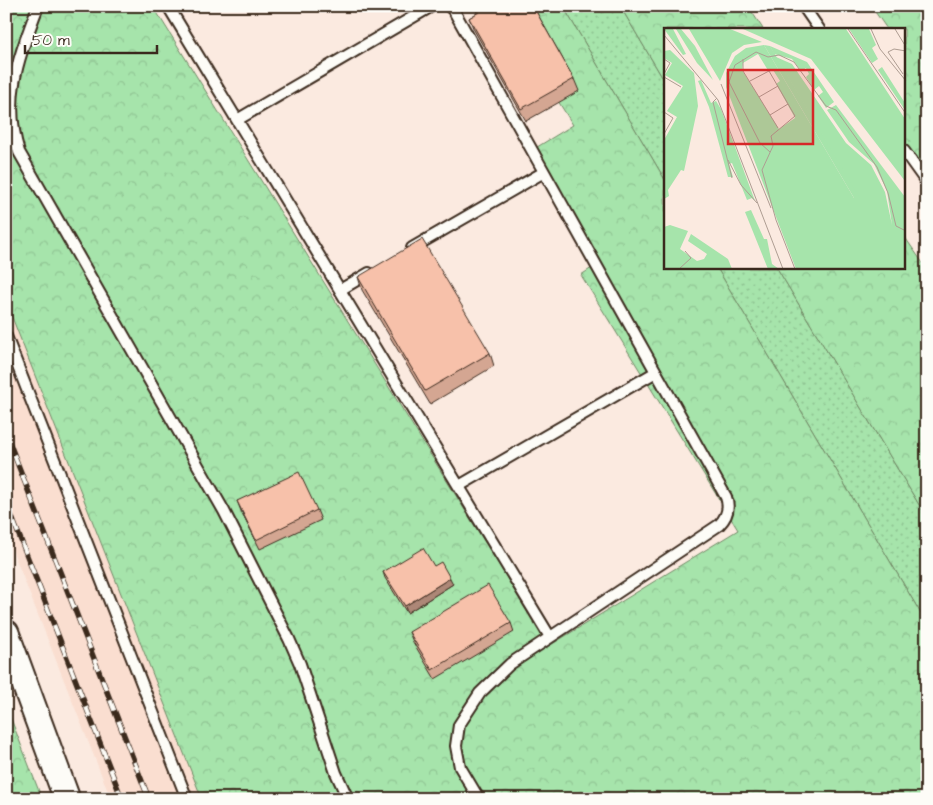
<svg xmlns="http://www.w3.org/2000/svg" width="933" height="805" viewBox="0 0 933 805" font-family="'Architects Daughter',sans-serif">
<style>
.built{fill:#faded0}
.grass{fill:url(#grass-dots);stroke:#708764}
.forest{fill:url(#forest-crowns);stroke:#708764}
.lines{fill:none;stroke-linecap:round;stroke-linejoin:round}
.service-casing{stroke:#3b2a1e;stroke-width:14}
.tertiary-casing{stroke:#3b2a1e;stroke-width:29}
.service{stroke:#fdfcf7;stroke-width:10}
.tertiary{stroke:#fdfcf7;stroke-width:25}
.rail-casing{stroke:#3b2a1e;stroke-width:5.5}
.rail{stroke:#fdfcf7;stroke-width:4;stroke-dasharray:11;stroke-linecap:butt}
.wall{fill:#d4a692;stroke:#3b2a1e}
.shaded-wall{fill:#ad8777;stroke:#3b2a1e}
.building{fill:#f7c1aa;stroke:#3b2a1e}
.inset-road{fill:none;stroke:#ae9d92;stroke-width:1}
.view{fill:#d62828;fill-opacity:0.15;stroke:#d62828;stroke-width:2.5}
.inset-edge{fill:none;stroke:#3b2a1e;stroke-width:2.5}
</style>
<defs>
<pattern id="grass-dots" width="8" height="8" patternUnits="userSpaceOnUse" patternTransform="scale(1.25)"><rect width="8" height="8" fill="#a6e4ab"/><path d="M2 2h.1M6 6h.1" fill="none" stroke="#90c493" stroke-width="1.8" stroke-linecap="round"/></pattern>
<pattern id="forest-crowns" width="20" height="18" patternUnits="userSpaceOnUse" patternTransform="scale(1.25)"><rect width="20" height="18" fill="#a6e4ab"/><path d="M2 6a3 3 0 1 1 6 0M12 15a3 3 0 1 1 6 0" fill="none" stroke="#90c493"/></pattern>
</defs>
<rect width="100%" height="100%" fill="#fbeae0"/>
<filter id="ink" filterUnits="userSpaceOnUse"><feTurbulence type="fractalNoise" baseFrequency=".02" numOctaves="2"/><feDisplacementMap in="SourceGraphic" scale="10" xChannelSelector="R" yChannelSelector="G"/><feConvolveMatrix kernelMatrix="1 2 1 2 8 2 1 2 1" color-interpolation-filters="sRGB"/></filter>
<g filter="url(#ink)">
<path class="built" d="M6 302 202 799H111L6 534Z"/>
<path class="grass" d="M563 6H620L665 82V180Z
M717 268H777L927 518V624Z"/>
<path class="forest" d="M6 6H153L549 646 738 530 581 275 598 264 529 152 573 125 499 6H563L665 180 666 268H717L927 624V799H202L6 302Z
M620 6H748L763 29H666L665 82Z
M871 6H927V191L904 158V29H887Z
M904 236 927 269V518L777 268H904Z
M6 706 42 799H6Z"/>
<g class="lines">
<defs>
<path id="service" d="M38 6C19 58 2 96 19 152L224 511 289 639 300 664 336 773 348 799
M168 6 550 637
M449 6 454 11 726 497C730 508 727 517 719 525L510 664 480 693 459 725 456 746 460 767 479 799
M803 6 819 29
M237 120 432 6
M904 151 927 183
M412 248 544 172
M340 290 369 273
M6 336 187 799
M459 486 656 372"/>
<path id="tertiary" d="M6 633 67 799"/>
</defs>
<use href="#service" class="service-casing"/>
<use href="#tertiary" class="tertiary-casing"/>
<use href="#service" class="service"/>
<use href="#tertiary" class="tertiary"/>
<defs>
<path id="rail" d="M6 434 149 799
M6 502 122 799"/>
</defs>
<use href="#rail" class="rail-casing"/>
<use href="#rail" class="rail"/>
</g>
<path class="wall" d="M475 6H533L574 79 579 91 526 121 474 30 469 18 477 13Z
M358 277 490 353 494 366 430 404 362 290Z
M237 501 317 510 321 520 260 549 241 511Z
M434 566 453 584 407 613 385 578 383 572Z
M511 623 514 632 435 679 413 642 409 632Z"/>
<path class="shaded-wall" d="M450 578 453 584 407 613 405 606Z"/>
<path class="building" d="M476 6H533L574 79 521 109 469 18 479 12Z
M422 239 490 353 425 391 358 277Z
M299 472 317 510 256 540 237 501Z
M423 548 434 566 441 562 450 578 405 606 383 572Z
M488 585 511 623 432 670 409 632Z"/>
</g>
<g transform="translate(664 28)">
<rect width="241" height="241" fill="#fbeae0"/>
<path d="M12 1H17L31 18 49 52 33 35ZM100 17 106 18 197 170H190Z" fill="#a6e4ab"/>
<path d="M0 1H9L22 26 19 27ZM25 1H66L98 14 80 17 68 25 56 53ZM79 1H182L241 91V153L147 31ZM185 1H205L212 17 208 20 214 31 208 35ZM100 17 190 170H196L112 29 128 36 182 115 207 137 221 164 228 197 223 163 210 136 185 114 163 82 172 77 241 169V241H132L62 59V45L71 28 82 20ZM94 26 105 44 109 42 116 53 112 56 131 90 115 101 78 42 79 35ZM106 18 143 34 170 74 162 80 154 68 159 64 155 58 150 62 142 49 145 46 142 40 137 43 128 31 110 26ZM6 22 30 45 34 78 20 143 17 142 4 162 5 168 0 171V112L13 89 3 83 19 58 1 47 8 35 0 30V23ZM218 39 241 75V82L214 42ZM37 52 47 75 52 73 57 81 91 173 88 170 83 172 68 135 65 136 69 149H64L45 79 34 53ZM87 182 100 211H103L108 236 115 241H104L81 184ZM6 197 24 203 16 221 33 233 40 231 43 226 24 213 27 206 64 231 68 241H0V199Z" fill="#a6e4ab" fill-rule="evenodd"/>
<path class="inset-road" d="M184 1 242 86M207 1 216 21 242 53M231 1 242 19M0 7 54 72 119 241M0 31 6 35 0 46M79 31V43L114 100M239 46 224 24 230 21 242 23M0 49 17 59M86 53 105 43 131 88 107 108 109 118 98 142 112 192 131 241M57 56 107 180M95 69 114 58M53 70 49 74 68 150M0 84 9 90 0 106M106 87 124 76M106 124 96 115 65 54 71 37 92 24 104 29 115 27 130 34 162 78 172 82 213 139 224 165 232 198 242 203M64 132 77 157 93 175M15 241 27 230 21 223"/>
<path class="view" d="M64 42H149V116H64Z"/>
<rect width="241" height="241" class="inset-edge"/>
</g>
<rect width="933" height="805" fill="none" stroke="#fdfcf7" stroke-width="25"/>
<rect x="12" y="12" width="908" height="780" fill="none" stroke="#3b2a1e" stroke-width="2" filter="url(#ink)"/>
<path d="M25 45v8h132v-8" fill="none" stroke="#3b2a1e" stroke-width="2.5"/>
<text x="32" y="45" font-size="15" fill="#3b2a1e" stroke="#fdfcf7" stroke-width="4" paint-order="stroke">50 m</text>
</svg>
